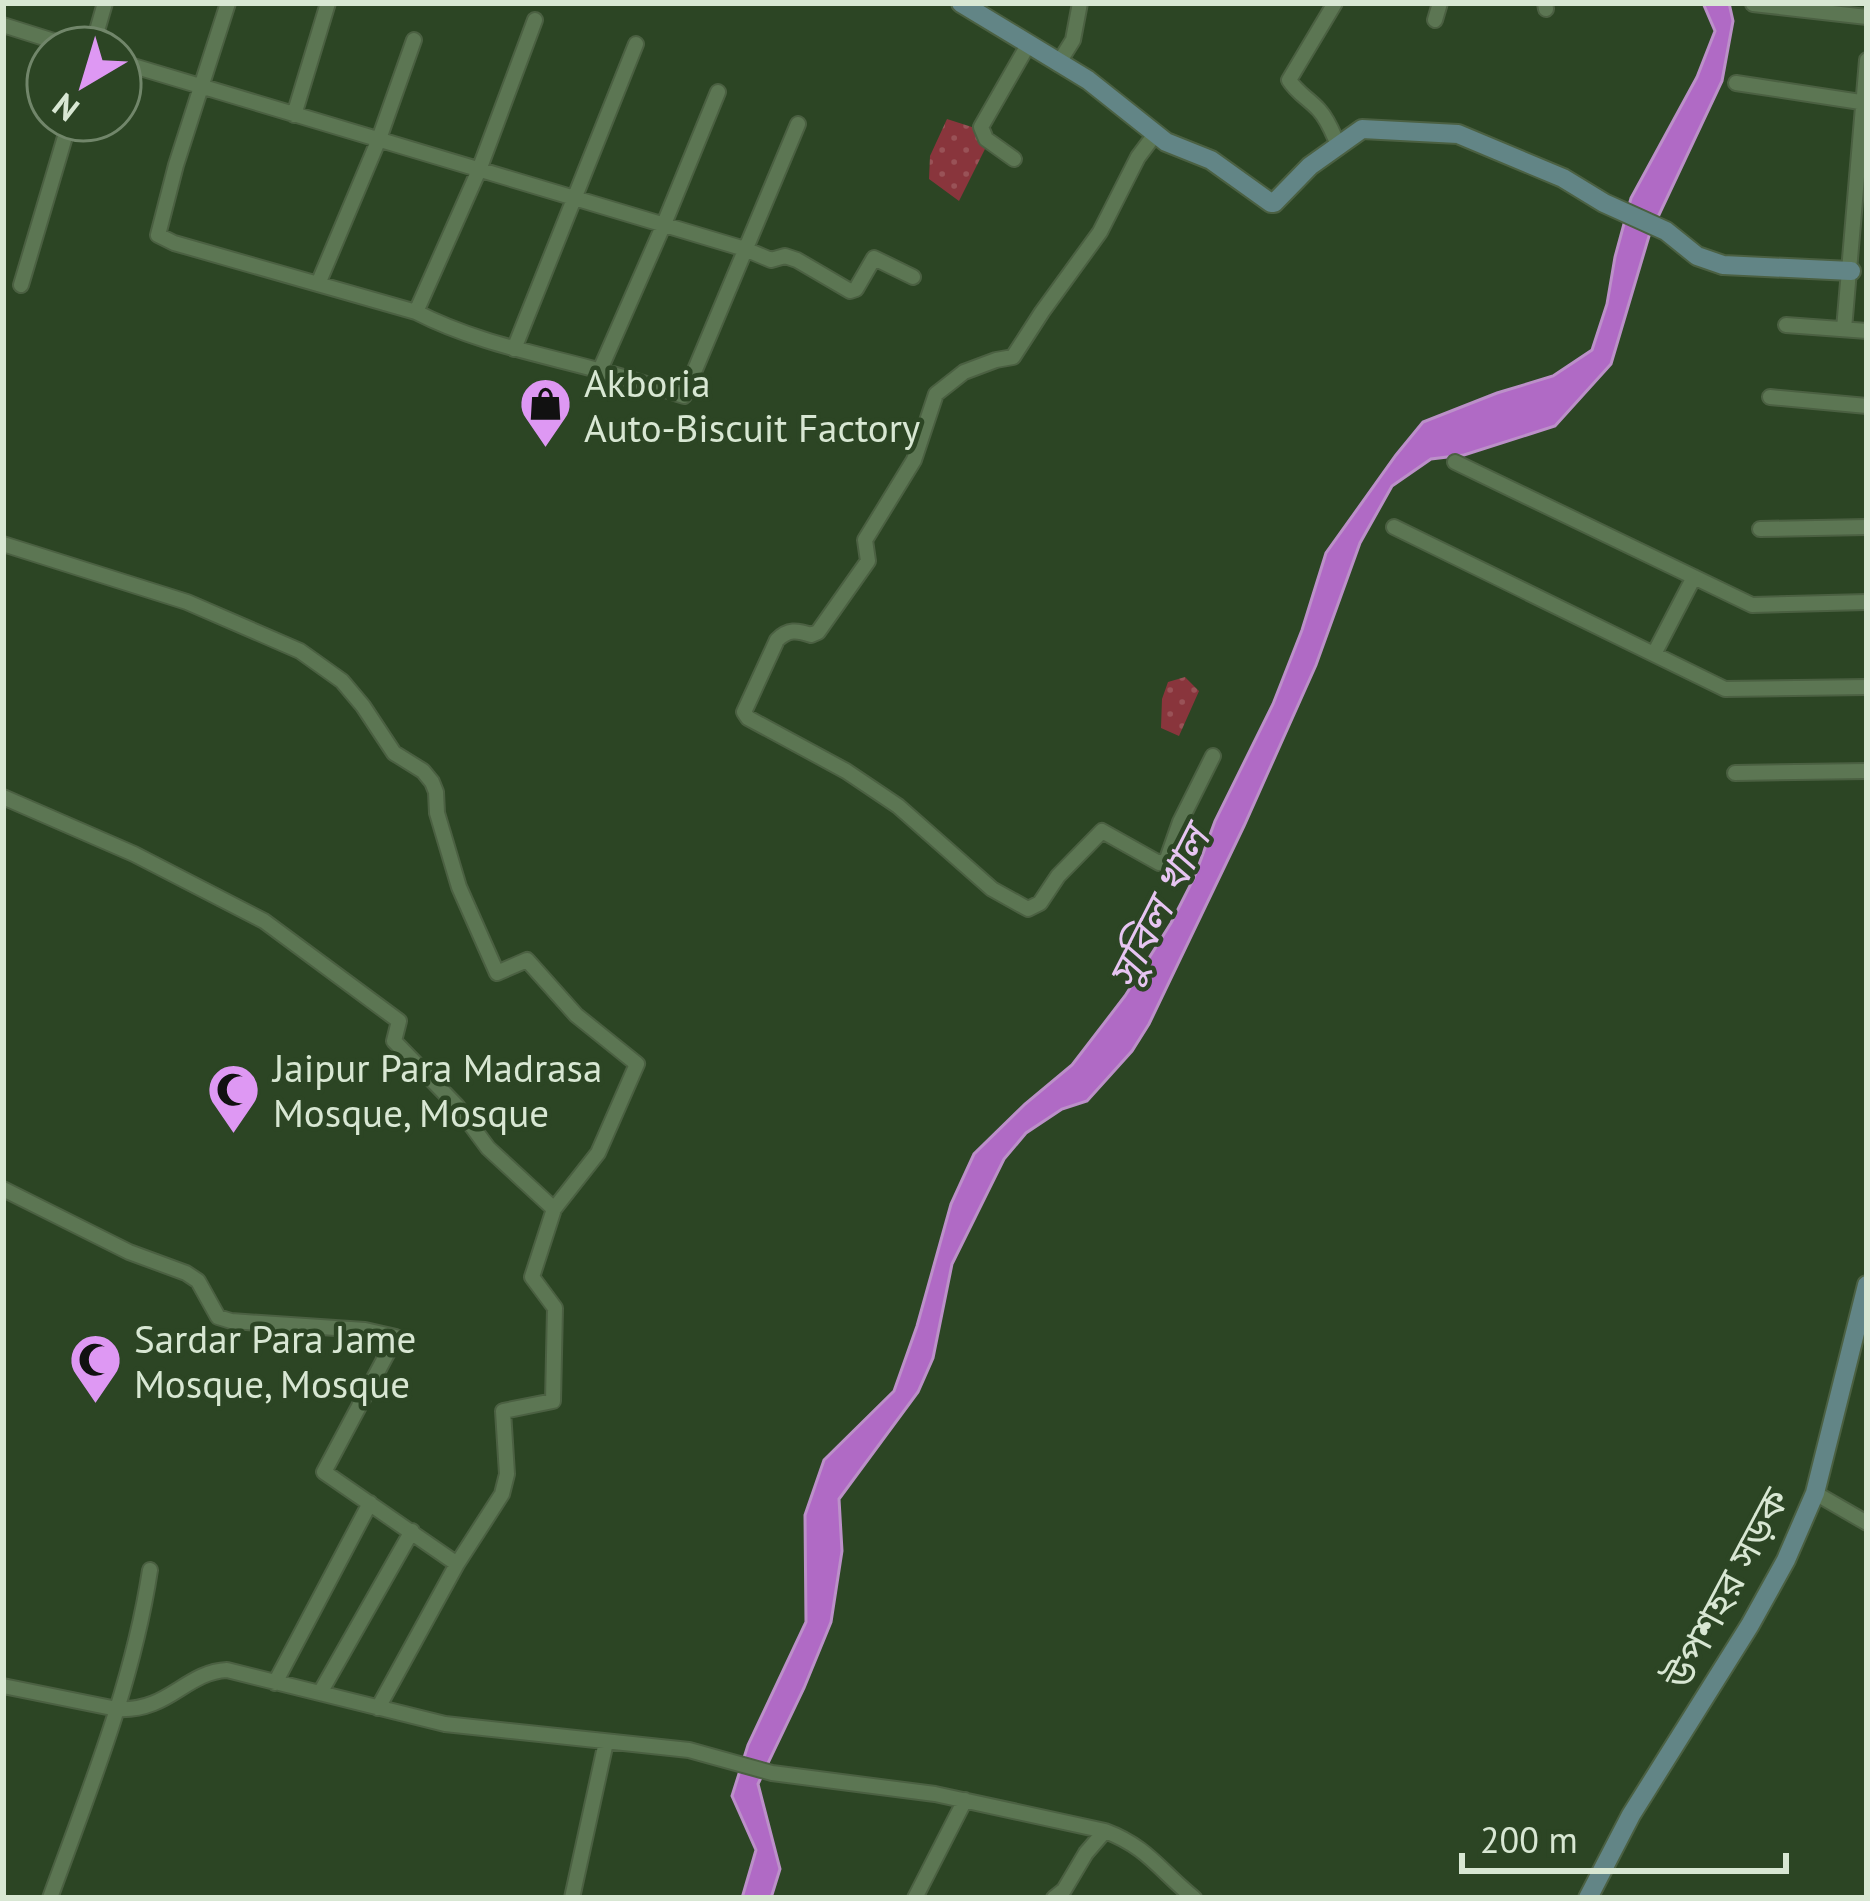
<svg xmlns="http://www.w3.org/2000/svg" width="1870" height="1901" viewBox="0 0 1870 1901" font-family="'PT Sans','Noto Sans Bengali',sans-serif">
<style>
.park{fill:url(#park-dots)}
.water{fill:#b06ac5;stroke:#bc90c9;stroke-width:3}
.lines{fill:none;stroke-linecap:round;stroke-linejoin:round}
.street-casing{stroke:#4b6042;stroke-width:18}
.secondary-casing{stroke:#4b6042;stroke-width:22}
.street{stroke:#5c7653;stroke-width:14}
.secondary{stroke:#628586;stroke-width:18}
.labels{text-anchor:middle;dominant-baseline:central;stroke-width:9;stroke-linejoin:round;paint-order:stroke}
.poi-label{font-size:39px;fill:#d8e7d3;stroke:#2c4524;text-anchor:start}
.street-label{font-size:39px;fill:#d8e7d3;stroke:#2c4524}
.water-label{font-size:42px;font-style:italic;fill:#e7c5f2;stroke:#2c4524}
</style>
<defs>
<pattern id="park-dots" width="8" height="8" patternUnits="userSpaceOnUse" patternTransform="scale(3)"><rect width="8" height="8" fill="#89353c"/><path d="M2 2h.1M6 6h.1" fill="none" stroke="#995257" stroke-width="1.8" stroke-linecap="round"/></pattern>
</defs>
<rect width="100%" height="100%" fill="#2c4524"/>
<path class="park" d="M947 119 978 129V139L987 145 959 201 929 179 930 156Z
M1185 677 1199 691 1179 736 1161 728 1162 699 1168 682Z"/>
<path class="water" d="M1703 3H1729L1733 21 1722 81 1649 236 1611 364 1555 426 1464 455 1431 459 1392 486 1360 543 1316 665 1244 826 1149 1024 1132 1051 1087 1101 1062 1109 1026 1133 1004 1159 952 1264 933 1358 918 1392 839 1499 842 1551 831 1622 804 1688 758 1784 780 1869 771 1898H742L756 1850 732 1796 748 1745 806 1622 805 1515 824 1460 894 1391 917 1326 951 1204 974 1154 1025 1104 1072 1065 1125 996 1171 923 1194 878 1215 821 1273 704 1302 630 1326 553 1396 455 1423 422 1497 393 1553 376 1592 350 1607 304 1615 257 1631 198 1697 77 1715 31Z"/>
<g class="lines">
<defs>
<path id="street" d="M228 3 176 165 158 235 174 243 416 312C472 341 534 353 594 369 624 376 654 387 684 396L798 124
M1335 3 1289 80C1297 93 1308 98 1319 110 1329 121 1333 134 1339 147
M1545 3 1546 9
M1753 4 1867 17
M1435 20 1440 3
M3 25 76 48
M92 48 105 3
M120 62 745 249 771 260 785 256 797 260 850 291 856 289 874 258 913 277
M1058 64 1073 40 1080 3
M1736 83 1867 103
M294 115 328 3
M1156 133 1138 157 1100 232 1042 312 1013 357 996 360 964 372 936 394 914 460 865 540 868 561 818 632 811 635C797 630 788 629 777 640L744 712 748 718 846 771 898 806 992 889 1028 909 1040 903 1058 876 1102 831 1159 863 1167 859 1180 822 1213 756
M1014 159 986 139 981 127 1028 45
M318 284 379 139 414 40
M21 285 70 120
M416 312 479 170 535 20
M1786 325 1867 331
M1844 329 1867 60
M514 349 636 44
M600 370 664 224 718 92
M1770 397 1867 406
M1455 462 1752 605 1867 602
M1394 527 1725 689 1867 687
M1760 529 1867 527
M3 544 187 602 300 651 342 681 363 706 394 753 423 771 432 782 436 792 437 813 459 887 497 973 527 960 576 1015 637 1064 598 1153 554 1209 532 1277 555 1308 553 1401 503 1411 507 1474 502 1494 457 1564 378 1708
M1654 654 1694 577
M1735 773 1867 771
M3 797 134 854 264 921 399 1021 394 1041 457 1106 488 1148 554 1209
M3 1189 129 1252 186 1273 198 1281 218 1317 231 1321 365 1330 396 1337 324 1472 457 1564
M1815 1493 1867 1523
M275 1683 370 1503
M3 1686 117 1709C169 1712 185 1672 227 1670L445 1724 689 1750 772 1773 935 1794 1105 1831C1148 1847 1160 1871 1194 1898
M320 1693 412 1531
M50 1898C89 1791 133 1683 150 1570
M572 1898 606 1742
M915 1898 965 1800
M1054 1898 1064 1890 1086 1853 1105 1831"/>
<path id="secondary" d="M961 3 1088 80 1166 142 1211 160 1271 203H1274L1310 166 1362 129 1458 134 1563 178 1604 203 1666 231 1697 256 1723 265 1851 271
M1588 1898 1631 1815 1750 1625 1786 1560 1815 1493 1867 1285"/>
</defs>
<use href="#street" class="street-casing"/>
<use href="#secondary" class="secondary-casing"/>
<use href="#street" class="street"/>
<use href="#secondary" class="secondary"/>
</g>
<defs>
<symbol id="shop-pin" viewBox="-11 -11 22 30"><path d="M0 17L-7.5 6A9.5 9.5 0 1 1 7.5 6Z" fill="#de98f3" stroke="#2c4524"/><path d="M-5-2.5h2.3a2.7 3.5 0 0 1 5.4 0H5L5.5 6h-11ZM-1.5-2.5h3a1.5 2.3 0 0 0-3 0Z" fill="#111"/></symbol>
<symbol id="mosque-pin" viewBox="-11 -11 22 30"><path d="M0 17L-7.5 6A9.5 9.5 0 1 1 7.5 6Z" fill="#de98f3" stroke="#2c4524"/><path d="M3.5-4.9A6 6 0 1 0 3.5 4.9A5 5 0 1 1 3.5-4.9Z" fill="#111"/></symbol>
</defs>
<g fill-rule="evenodd">
<use href="#shop-pin" x="516" y="374" width="59" height="81"/>
<use href="#mosque-pin" x="204" y="1060" width="59" height="81"/>
<use href="#mosque-pin" x="66" y="1330" width="59" height="81"/>
</g>
<g class="labels">
<g class="poi-label">
<text x="584" y="382">Akboria<tspan x="584" dy="45">Auto-Biscuit Factory</tspan></text>
<text x="273" y="1067">Jaipur Para Madrasa<tspan x="273" dy="45">Mosque, Mosque</tspan></text>
<text x="134" y="1338">Sardar Para Jame<tspan x="134" dy="45">Mosque, Mosque</tspan></text>
</g>
<g class="street-label">
<text transform="translate(1726 1588) rotate(-62)">উপশহর সড়ক</text>
</g>
<g class="water-label">
<text transform="translate(1158 907) rotate(-63)">সুবিল খাল</text>
</g>
</g>
<rect width="1870" height="1901" fill="none" stroke="#d8e7d3" stroke-width="12"/>
<g transform="translate(84 84) rotate(218)"><circle r="57" fill="#2c4524" stroke="#71866a" stroke-width="3"/>
<path d="M0-9L21 45L0 30L-21 45Z" fill="#de98f3"/>
<text y="-18" font-size="33" font-weight="bold" text-anchor="middle" fill="#d8e7d3">N</text>
</g>
<path d="M1462 1853v18h324v-18" fill="none" stroke="#d8e7d3" stroke-width="6"/>
<text x="1480" y="1853" font-size="36" fill="#d8e7d3" stroke="#2c4524" stroke-width="9" paint-order="stroke">200 m</text>
</svg>
